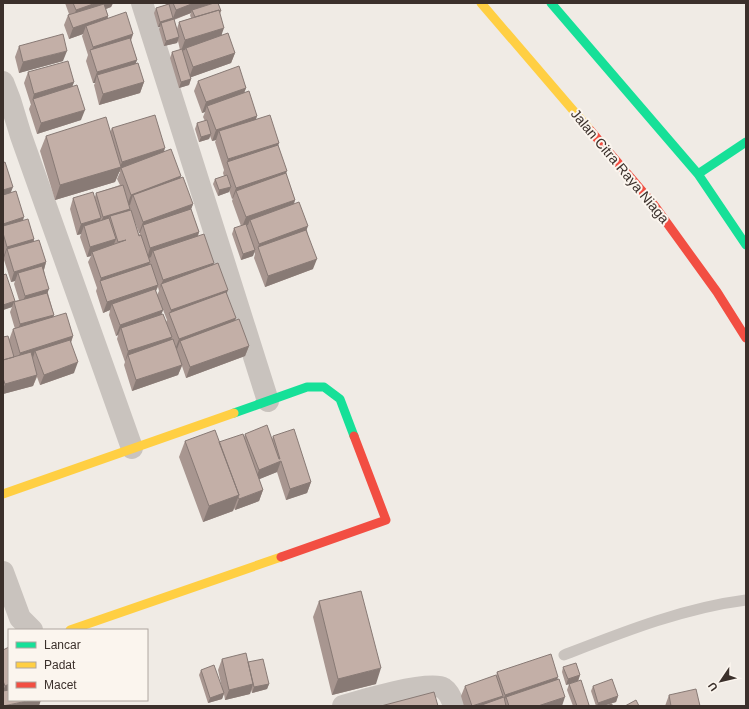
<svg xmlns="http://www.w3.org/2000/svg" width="749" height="709" viewBox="0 0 749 709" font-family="Helvetica,sans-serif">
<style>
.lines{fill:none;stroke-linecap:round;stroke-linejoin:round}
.lane{stroke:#c9c3be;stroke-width:11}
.street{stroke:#c9c3be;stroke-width:22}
.fast{stroke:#16e098;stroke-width:9}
.slow{stroke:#ffcf43;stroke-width:9}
.jam{stroke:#f24e42;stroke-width:9}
.wall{fill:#a89690;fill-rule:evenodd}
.shaded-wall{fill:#887a75}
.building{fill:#c3afa7;stroke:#887a75}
.labels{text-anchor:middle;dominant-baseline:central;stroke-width:4;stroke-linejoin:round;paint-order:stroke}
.street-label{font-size:14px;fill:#3b302b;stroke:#fbf5ee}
</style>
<rect width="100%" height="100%" fill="#f0ebe5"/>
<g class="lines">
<path class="lane" d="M564 655C623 632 683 608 746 600"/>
<path class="street" d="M142 3 268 401
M3 82 10 100 21 136 132 448
M3 572 20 618 32 630
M343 706C359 701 430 680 443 688 449 692 452 699 454 706"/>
<path class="fast" d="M551 3 698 174 746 245
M698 174 746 142
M234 413 307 387H324L340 399 354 436"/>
<path class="slow" d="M481 3 590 130
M3 494 234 413
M70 630 281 557"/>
<path class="jam" d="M590 130 654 205 717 292 746 338
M281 557 386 520 354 436"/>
</g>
<path class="wall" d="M65 3H113L111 7 106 9 108 16V18L133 34 131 41 137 60 135 64 144 82 140 93 99 105 94 85 95 83H93L86 61 88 55 82 36 83 34 69 39 64 25 68 15 69 14Z
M165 3H218L221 11 220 14 222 36 235 53 231 63 191 77V79L189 85 179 88 170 58 172 52 180 50 178 41 177 43 164 46 159 29 160 27H158L154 13 156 8 166 5ZM191 13 190 15 191 18 179 22 177 29 174 20Z
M19 46 63 61 19 73 15 57Z
M28 72 74 82 72 87 81 120 37 134 29 109 31 104V105L24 83Z
M198 81 246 88 244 93 257 116 256 119 279 143 278 145 286 174 295 200 294 204 307 230 313 269 265 287 254 258 255 254 254 252 253 256 241 260 232 234 234 228 241 226 232 201 233 198 232 199 229 190V192L218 196 213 184 215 179 224 176 223 173 224 170 215 142 216 140 212 141 210 136 209 139 199 142 195 129 197 123 205 121 203 117 205 112 202 113 194 91Z
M112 128 164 152 181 176 180 178 193 204 191 209 199 232 198 236 213 265 228 290 226 293 235 320 249 346 245 356 186 378 182 366 178 375 132 391 124 365 125 362 117 339 118 335 116 336 109 315 110 310 103 313 96 291 97 288 88 262 91 256 87 257 80 237 81 234 77 235 70 209 73 198 95 197 96 193 120 185 117 179 120 172H119L115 182 55 200 40 151 46 136 110 132ZM133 217 139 233H140L139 235ZM158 287 159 291 157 295 156 291ZM158 297 167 320 166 322 161 314 163 310Z
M3 163 11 193 23 220 34 239V241L46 262 44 270 48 293 54 315 53 317 73 336 71 343 74 373 40 385 37 377 33 386 3 394V337L9 340 13 329H15L10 312 12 307 3 310V275L15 301 19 300 14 284 15 281 11 282 4 260V258H3Z
M245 434 272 439 273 436 311 482 307 493 286 500 277 472 259 479 263 490 259 501 235 510 234 508 233 511 203 522 179 457 185 441 219 442 244 437Z
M319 601 376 684 332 695 313 617Z
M3 650 9 700 3 706Z
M222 659 248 662 269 684 267 689 252 693 251 690 250 694 225 700 224 694 222 699 208 703 199 675 201 670 222 688 218 670Z
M563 667 580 675 578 681 566 685 562 672Z
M497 672 558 679 562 706H464L461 696 465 686 496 676Z
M569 684 589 705V706H573L567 690Z
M593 686 618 696 616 702 603 706H596L591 691Z
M669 695 700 706H665Z"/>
<path class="shaded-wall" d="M96 3H113L111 7 72 21 76 10Z
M194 3H214L192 10 191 13 172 20 161 23 160 27H158L160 22 173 18 176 10Z
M108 16 104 27 86 26 83 34 69 39 73 28Z
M224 28 220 39 186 48 185 50 181 51 185 40Z
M133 34 129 44 91 53 93 47Z
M179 37 177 43 164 46 166 41Z
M67 51 63 61 19 73 23 62Z
M235 53 231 63 189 78 193 67Z
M137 60 133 71 97 75 95 83H93L97 72Z
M191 79 189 85 179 88 181 82Z
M74 82 70 92 33 99 31 104V105L34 94Z
M144 82 140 93 99 105 103 94Z
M246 88 242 98 207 106 205 112 202 113 206 102Z
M85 110 81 120 37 134 41 123Z
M257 116 253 127 219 131 216 140 212 141 216 130Z
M211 134 209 139 199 142 201 137Z
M279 143 275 154 227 162 224 170 228 159Z
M165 148 162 159 121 168 115 182 55 200 60 185 120 167 122 162Z
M287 171 283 182 236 191 233 198 232 199 236 188Z
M181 176 177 187 133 195 130 205H127L131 195Z
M13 187 9 197 3 200V190Z
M231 187 229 192 218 196 219 190Z
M295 200 291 211 250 220 248 225 242 227 246 217Z
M193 204 189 215 143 225 140 233H139L143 222Z
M130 209 126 220 110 216 107 225 99 228 103 217Z
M24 217 21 227 3 233V224Z
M101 218 97 229 84 226 81 234 77 235 81 224Z
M308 226 304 237 258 248 259 244Z
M199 232 195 243 153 251 151 257 147 259 150 248Z
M34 239 31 250 7 249 4 258H3L7 247Z
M116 239 112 249 92 252 91 256 87 257 90 247Z
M255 250 253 256 241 260 243 254Z
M317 259 313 269 265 287 268 276Z
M46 262 43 273H18L15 281 11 282 14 272Z
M150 262 146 273 100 281 101 278Z
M214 263 210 274 161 284 159 291 163 280Z
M158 285 154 296 112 304 110 310 103 313 107 302Z
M49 289 45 299 21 307 25 296Z
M228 290 224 300 170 314 171 310Z
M15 301 14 302 12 307 3 310V305Z
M163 310 159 321 121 328 118 335 116 336 120 325Z
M54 315 50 326 16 335 20 324Z
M236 318 232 329 180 341 177 349 175 350 179 339Z
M73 336 69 347 35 351 33 358 16 364 20 353Z
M172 337 168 348 128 355 125 362 128 351Z
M249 346 245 356 186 378 190 367Z
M78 362 74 373 40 385 44 375Z
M182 365 178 375 132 391 136 380Z
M37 375 33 386 3 394V389L5 384Z
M281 461 277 472 255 481 259 470Z
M311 482 307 493 286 500 290 489Z
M263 490 259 501 235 510 239 499Z
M239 495 233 511 203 522 209 506Z
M381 668 376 684 332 695 338 679Z
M580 675 578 681 566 685 568 679Z
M558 677 555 688 506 697 503 705 501 706 505 695Z
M9 684V693L3 695V691L5 686Z
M253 684 250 694 225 700 229 690Z
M269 684 267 689 252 693 254 687Z
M224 693 222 699 208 703 210 698Z
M503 696 499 706H473Z
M618 696 616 702 603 706H597L598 703Z
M565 697 562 706H538Z
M32 700H41L39 706H3Z"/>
<path class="building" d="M73 3H96L76 10Z
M173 3H194L176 10Z
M214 3H218L221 11H219V10L195 17 192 10Z
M104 4 108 16 73 28 68 15Z
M169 4 173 18 160 22 156 8Z
M219 10 224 28 185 40 179 22Z
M126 12 133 34 93 47 86 26Z
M174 19 179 37 166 41 161 23Z
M228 33 235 53 193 67 186 48Z
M63 34 67 51 23 62 19 46Z
M130 38 137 60 97 72 90 50Z
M182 49 191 79 181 82 172 52Z
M68 61 74 82 34 94 28 72Z
M138 63 144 82 103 94 97 75Z
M239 66 246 88 206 102 198 81Z
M77 85 85 110 41 123 33 99Z
M249 91 257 116 216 130 207 106Z
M155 115 165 148 122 162 112 128Z
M270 115 279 143 228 159 219 131Z
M106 117 121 167 60 185 46 136Z
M207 120 211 134 201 137 197 123Z
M278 145 287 171 236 188 227 162Z
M171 149 181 176 131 195 121 168Z
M5 162 13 187 3 190V163Z
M286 173 295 200 246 217 236 191Z
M227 175 231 187 219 190 215 179Z
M183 177 193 204 143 222 133 195Z
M123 185 130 209 103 217 96 193Z
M16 191 24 217 3 224V195Z
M93 192 101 218 81 224 73 198Z
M299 202 308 226 259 244 250 220Z
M191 209 199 232 150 248 143 225Z
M131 210 139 236 141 235 150 262 101 278 92 252 126 240 118 242 110 216Z
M109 218 116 239 90 247 84 226Z
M28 219 34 239 7 247 3 233V226Z
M246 224 255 250 243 254 234 228Z
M306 230 317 259 268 276 258 247Z
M204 234 214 263 163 280 153 251Z
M39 240 46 262 14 272 7 249Z
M218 263 228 290 171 310 161 284Z
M151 264 158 285 107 302 100 281Z
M42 266 49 289 25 296 18 273Z
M6 274 15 301 3 305V275Z
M155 289 163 310 120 325 112 304Z
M226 292 236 318 179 339 169 313Z
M47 293 54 315 20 324 14 302Z
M66 313 73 336 20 353 13 329Z
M163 314 172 337 128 351 121 328Z
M239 319 249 346 190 367 180 341Z
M8 336 14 357 3 360V337Z
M173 339 182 365 136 380 128 355Z
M70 340 78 362 44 375 35 351Z
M31 352 37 375 5 384 3 378V360Z
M267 425 279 459H280L273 436 294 429 311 482 290 489 281 461 259 470 245 434Z
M215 430 239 495 209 506 185 441Z
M243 434 263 490 239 499 238 497 239 495 219 442Z
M361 591 381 668 338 679 319 601Z
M9 647V684L5 686 3 681V650Z
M246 653 253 684 229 690 222 659Z
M551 654 558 677 505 695 497 672Z
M263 659 269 684 254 687 248 662Z
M576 663 580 675 568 679 563 667Z
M214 665 224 693 210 698 201 670Z
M496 675 503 696 472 706 465 686Z
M559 679 565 697 538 706H509L506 697Z
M612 679 618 696 598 703 593 686Z
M581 680 589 705 587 706H577L569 684Z
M696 689 700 706H671L669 695Z
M9 690V700H32L3 706V691Z
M434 692 438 706H381Z
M504 697 506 706H479Z
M636 700 639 706H625Z
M612 704V706H605Z"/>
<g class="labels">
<g class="street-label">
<text transform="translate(620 166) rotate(50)">Jalan Citra Raya Niaga</text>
</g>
</g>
<rect width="749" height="709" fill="none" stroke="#3b302b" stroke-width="8"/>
<rect x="8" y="629" width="140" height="72" fill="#fbf5ee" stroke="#aea6a0"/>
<rect x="16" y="642" width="20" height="6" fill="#16e098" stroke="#aea6a0"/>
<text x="44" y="649" font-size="12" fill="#3b302b">Lancar</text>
<rect x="16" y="662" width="20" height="6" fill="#ffcf43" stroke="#aea6a0"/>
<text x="44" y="669" font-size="12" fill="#3b302b">Padat</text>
<rect x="16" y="682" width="20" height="6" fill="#f24e42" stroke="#aea6a0"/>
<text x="44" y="689" font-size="12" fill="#3b302b">Macet</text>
<g transform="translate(721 681) rotate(235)" stroke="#fbf5ee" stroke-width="3" paint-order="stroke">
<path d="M0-3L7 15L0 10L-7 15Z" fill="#3b302b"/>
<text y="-6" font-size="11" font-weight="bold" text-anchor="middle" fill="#3b302b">U</text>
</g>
</svg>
